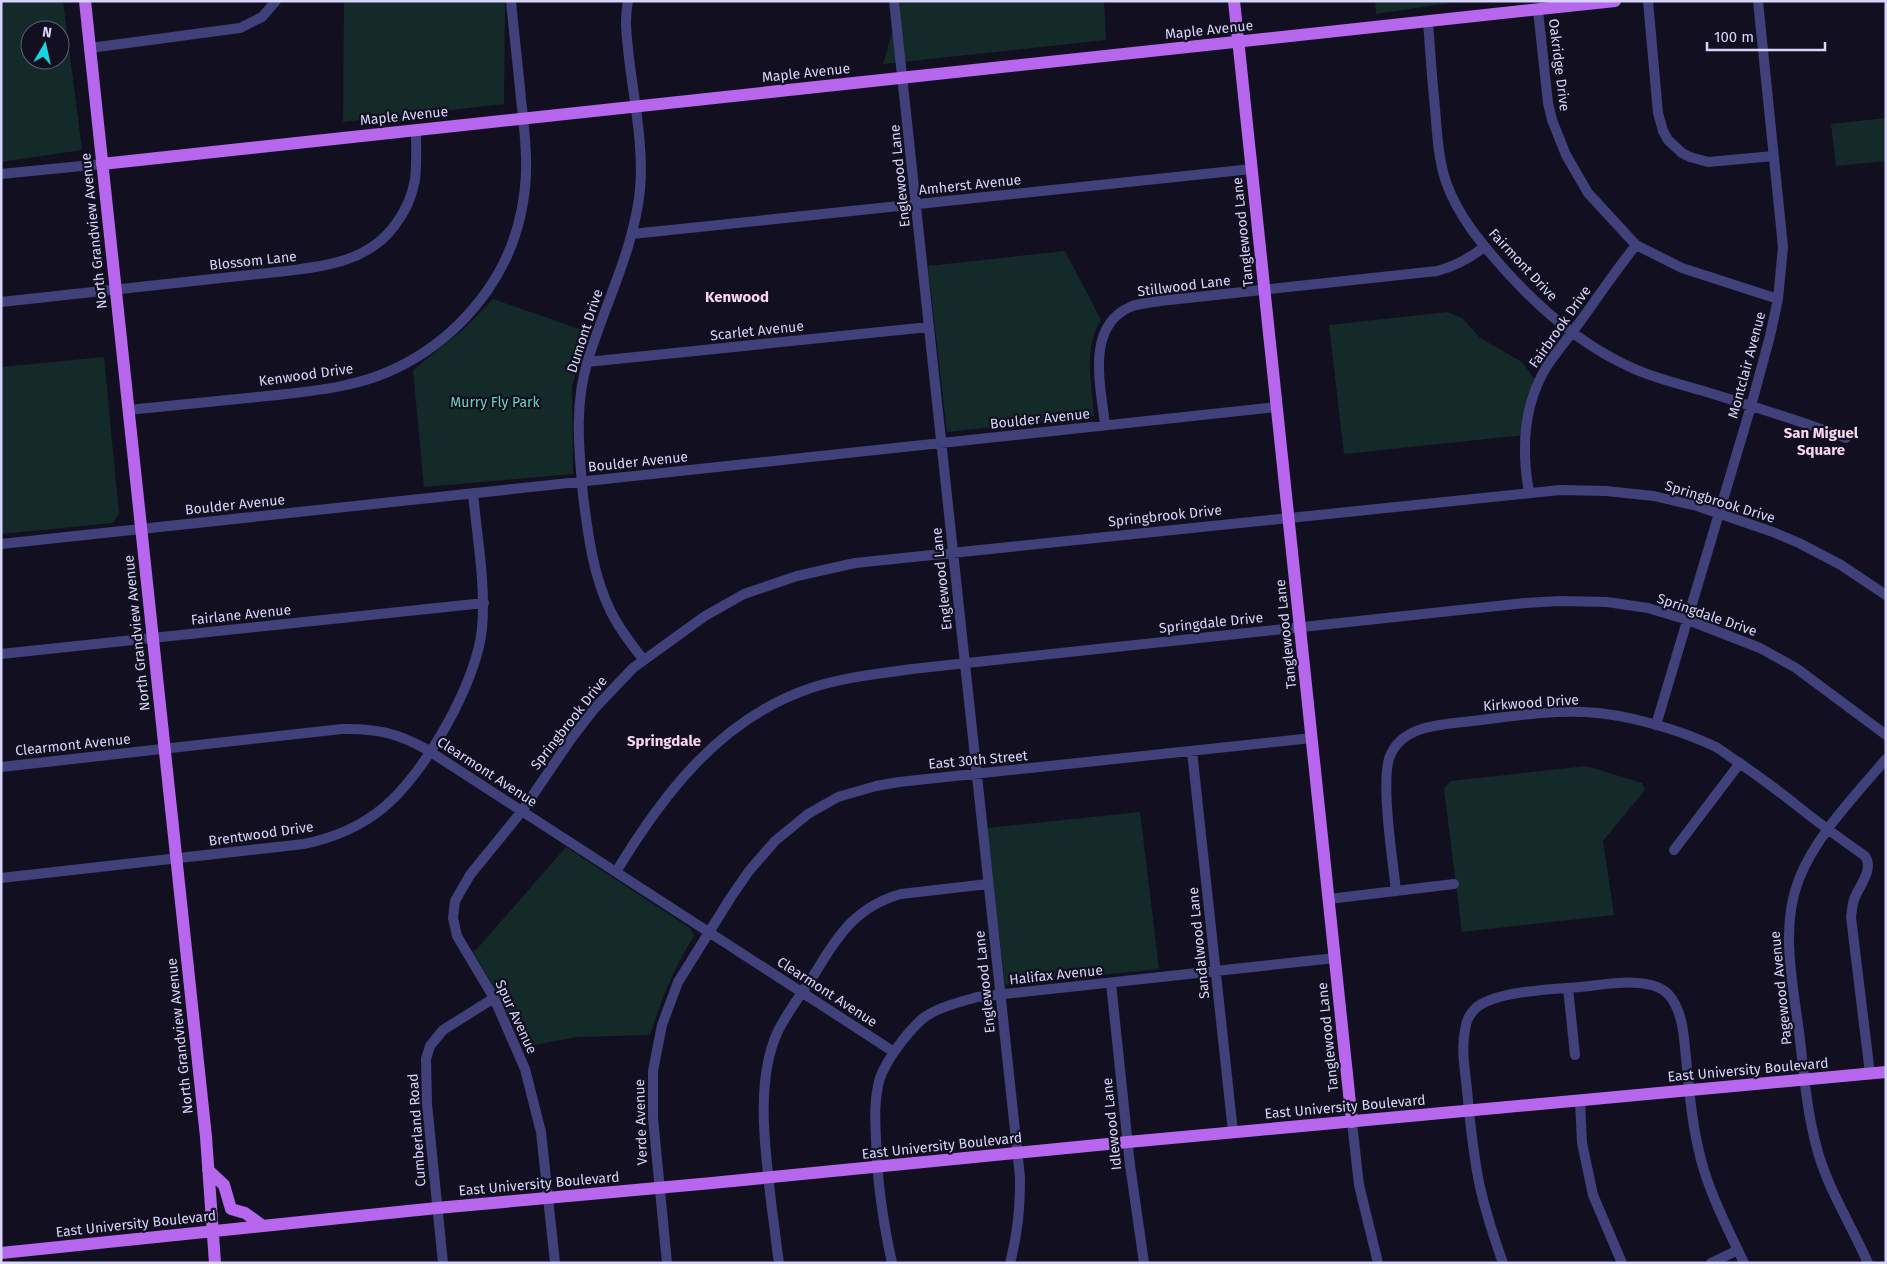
<svg xmlns="http://www.w3.org/2000/svg" width="1887" height="1264" viewBox="0 0 1887 1264" font-family="'Fira Sans',sans-serif">
<style>
.green{fill:#132a28;fill-rule:evenodd}
.lines{fill:none;stroke-linecap:round;stroke-linejoin:round}
.minor{stroke:#40407a;stroke-width:10}
.major{stroke:#b767ee;stroke-width:12}
.labels{text-anchor:middle;dominant-baseline:central;stroke-width:4.5;stroke-linejoin:round;paint-order:stroke}
.street-label{font-size:14px;fill:#d7d4fa;stroke:#121020}
.park-label{font-size:14px;fill:#68d2b4;stroke:#121020}
.neighbourhood-label{font-size:15px;font-weight:bold;fill:#fad5ee;stroke:#121020}
</style>
<rect width="100%" height="100%" fill="#121020"/>
<path class="green" d="M1 1H63L82 150 1 162ZM30 30H60V60H30Z
M344 1H505L504 104 343 122Z
M894 1H1104L1106 40 883 64 897 16Z
M1375 1H1462L1376 14Z
M1886 118V161L1836 166 1831 124Z
M1065 251 1101 320C1083 348 1092 384 1094 416L947 432 928 266Z
M493 299 588 332 572 386 573 474 424 487 413 370 464 329Z
M1447 312 1462 318 1480 338 1522 362 1538 384 1524 435 1344 454 1329 325Z
M104 357 119 514 113 523 1 534V367Z
M1586 766 1642 783 1645 790 1603 841 1614 915 1462 932 1444 789 1451 781Z
M1140 812 1159 969 1005 985 987 828Z
M566 847 690 928 694 936C674 968 661 1000 650 1035L577 1037 523 1047 496 991 473 952 477 949Z"/>
<g class="lines">
<path class="minor" d="M628 1C624 20 627 39 629 58 634 100 644 148 640 190 634 249 605 304 588 360 574 404 579 450 583 495 588 535 593 576 611 612 620 630 631 644 643 659
M894 1 1020 1177C1020 1208 1018 1232 1010 1263
M1648 1 1658 113 1663 131 1668 140 1682 153 1690 157 1708 162 1774 156
M1538 10 1548 103 1552 120 1566 155 1588 193 1636 245 1682 268 1778 299
M1428 21C1430 50 1432 79 1435 108 1437 132 1438 158 1446 182 1458 216 1481 243 1504 269 1539 308 1580 344 1628 366 1650 377 1676 383 1700 390 1749 405 1798 420 1846 438
M90 48 240 28 262 17 276 1
M1 174 102 164
M632 234 1252 169
M1 302 286 271C327 266 369 261 395 225 405 212 412 196 415 180 417 163 416 147 416 130
M587 362 929 327
M128 410C175 405 221 401 267 396 294 393 320 391 346 385 404 373 453 339 487 291 511 257 524 216 526 174 527 149 524 124 521 99 518 66 514 34 511 1
M1105 425C1101 387 1085 327 1130 307 1140 303 1150 303 1160 301L1437 271C1456 266 1469 259 1484 247
M1529 492C1521 448 1523 405 1547 366 1557 351 1569 337 1579 323 1598 297 1616 270 1636 245
M1 544 1277 407
M1 654 484 603
M1656 725 1751 406 1770 336 1778 299 1783 247 1758 1
M1192 751 1233 1132
M1 767 342 729C375 728 397 733 426 749L894 1052
M1674 850 1740 763
M616 872C663 794 721 718 811 688 844 677 879 674 912 669L1525 603 1560 601 1607 602 1648 608 1688 620 1760 648 1796 668 1886 735
M1 878 304 844C333 838 360 827 383 808 424 775 477 682 482 629 486 584 477 538 473 493
M1396 891C1393 862 1380 780 1390 756 1403 724 1443 725 1472 721 1509 717 1547 710 1585 712 1626 714 1678 729 1716 747 1723 751 1730 757 1738 762 1757 775 1776 789 1795 804 1818 823 1841 839 1865 856 1874 869 1860 885 1855 897 1852 904 1852 911 1851 917L1870 1074
M1329 899 1454 884
M1111 983 1130 1165 1144 1263
M1568 988 1575 1055
M1580 1101 1582 1143 1593 1195 1622 1263
M1352 1122 1359 1185 1378 1263
M443 1263 427 1104 426 1059 430 1046 443 1030 494 998
M555 1263 541 1132 525 1069 494 998 457 936 453 918 455 901 470 875 522 811 571 739 594 709 633 668 705 616 744 594 797 576 855 563 1560 490 1606 491 1654 496 1697 506 1773 532 1799 543 1841 565 1886 595
M667 1263 653 1118V1071L662 1025 678 982 731 897 749 871 775 841 808 814 838 797 876 786 899 782 1312 738
M779 1263C776 1245 775 1228 772 1210 766 1155 754 1082 778 1031 788 1011 805 989 817 970 839 933 858 906 901 894L988 884
M892 1263C883 1222 877 1180 876 1139 875 1118 874 1098 880 1078 887 1059 906 1034 921 1020 934 1008 961 1002 977 997L1335 958
M1503 1263C1494 1238 1486 1213 1480 1187 1473 1155 1470 1122 1467 1090 1465 1070 1461 1049 1465 1030 1466 1021 1470 1013 1477 1007 1497 991 1554 989 1580 987 1603 985 1650 975 1668 994 1683 1010 1684 1037 1686 1058 1689 1088 1691 1118 1698 1147 1706 1187 1727 1227 1744 1263
M1711 1263 1738 1250
M1868 1263C1851 1224 1826 1186 1816 1145 1807 1111 1804 1075 1800 1040 1794 987 1779 930 1799 879 1817 834 1855 796 1886 759"/>
<path class="major" d="M85 1 206 1137 215 1263
M1234 1 1352 1122
M102 164 1615 1
M208 1170 224 1185 231 1209 245 1213 263 1226
M1 1253 437 1208 712 1183 1128 1142 1886 1072"/>
</g>
<g class="labels">
<g class="street-label">
<text transform="translate(1209 30) rotate(-6)">Maple Avenue</text>
<text transform="translate(1559 65) rotate(83)">Oakridge Drive</text>
<text transform="translate(806 73) rotate(-6)">Maple Avenue</text>
<text transform="translate(404 116) rotate(-6)">Maple Avenue</text>
<text transform="translate(900 176) rotate(-96)">Englewood Lane</text>
<text transform="translate(970 185) rotate(-6)">Amherst Avenue</text>
<text transform="translate(94 231) rotate(-96)">North Grandview Avenue</text>
<text transform="translate(1243 232) rotate(-96)">Tanglewood Lane</text>
<text transform="translate(253 261) rotate(-6)">Blossom Lane</text>
<text transform="translate(1523 265) rotate(47)">Fairmont Drive</text>
<text transform="translate(1184 286) rotate(-7)">Stillwood Lane</text>
<text transform="translate(1560 327) rotate(-55)">Fairbrook Drive</text>
<text transform="translate(585 331) rotate(-72)">Dumont Drive</text>
<text transform="translate(757 331) rotate(-6)">Scarlet Avenue</text>
<text transform="translate(1747 365) rotate(-75)">Montclair Avenue</text>
<text transform="translate(306 375) rotate(-8)">Kenwood Drive</text>
<text transform="translate(1040 419) rotate(-6)">Boulder Avenue</text>
<text transform="translate(638 462) rotate(-6)">Boulder Avenue</text>
<text transform="translate(1720 502) rotate(17)">Springbrook Drive</text>
<text transform="translate(235 505) rotate(-6)">Boulder Avenue</text>
<text transform="translate(1165 516) rotate(-6)">Springbrook Drive</text>
<text transform="translate(942 579) rotate(-96)">Englewood Lane</text>
<text transform="translate(241 615) rotate(-6)">Fairlane Avenue</text>
<text transform="translate(1707 615) rotate(19)">Springdale Drive</text>
<text transform="translate(1211 623) rotate(-6)">Springdale Drive</text>
<text transform="translate(137 633) rotate(-96)">North Grandview Avenue</text>
<text transform="translate(1286 634) rotate(-96)">Tanglewood Lane</text>
<text transform="translate(1531 703) rotate(-4)">Kirkwood Drive</text>
<text transform="translate(569 723) rotate(-52)">Springbrook Drive</text>
<text transform="translate(73 745) rotate(-6)">Clearmont Avenue</text>
<text transform="translate(978 760) rotate(-5)">East 30th Street</text>
<text transform="translate(487 772) rotate(33)">Clearmont Avenue</text>
<text transform="translate(261 834) rotate(-8)">Brentwood Drive</text>
<text transform="translate(1199 943) rotate(-96)">Sandalwood Lane</text>
<text transform="translate(1056 975) rotate(-6)">Halifax Avenue</text>
<text transform="translate(985 982) rotate(-96)">Englewood Lane</text>
<text transform="translate(1781 988) rotate(-96)">Pagewood Avenue</text>
<text transform="translate(827 992) rotate(33)">Clearmont Avenue</text>
<text transform="translate(516 1017) rotate(65)">Spur Avenue</text>
<text transform="translate(180 1036) rotate(-96)">North Grandview Avenue</text>
<text transform="translate(1328 1037) rotate(-96)">Tanglewood Lane</text>
<text transform="translate(1748 1070) rotate(-5)">East University Boulevard</text>
<text transform="translate(1345 1107) rotate(-5)">East University Boulevard</text>
<text transform="translate(641 1122) rotate(-92)">Verde Avenue</text>
<text transform="translate(1112 1124) rotate(-96)">Idlewood Lane</text>
<text transform="translate(417 1130) rotate(-94)">Cumberland Road</text>
<text transform="translate(942 1146) rotate(-6)">East University Boulevard</text>
<text transform="translate(539 1184) rotate(-5)">East University Boulevard</text>
<text transform="translate(136 1224) rotate(-6)">East University Boulevard</text>
</g>
<g class="park-label">
<text x="495" y="402">Murry Fly Park</text>
</g>
<g class="neighbourhood-label">
<text x="737" y="297">Kenwood</text>
<text x="1821" y="433">San Miguel<tspan x="1821" dy="17">Square</tspan></text>
<text x="664" y="741">Springdale</text>
</g>
</g>
<rect width="1887" height="1264" fill="none" stroke="#d7d4fa" stroke-width="5"/>
<g transform="translate(45 45) rotate(9)"><circle r="24" fill="#121020" stroke="#615e77"/>
<path d="M0-4L9 19L0 12L-9 19Z" fill="#19d4e1"/>
<text y="-8" font-size="14" font-weight="bold" text-anchor="middle" fill="#d7d4fa">N</text>
</g>
<path d="M1707 42v8h118v-8" fill="none" stroke="#d7d4fa" stroke-width="2.5"/>
<text x="1714" y="42" font-size="15" fill="#d7d4fa" stroke="#121020" stroke-width="4" paint-order="stroke">100 m</text>
</svg>
